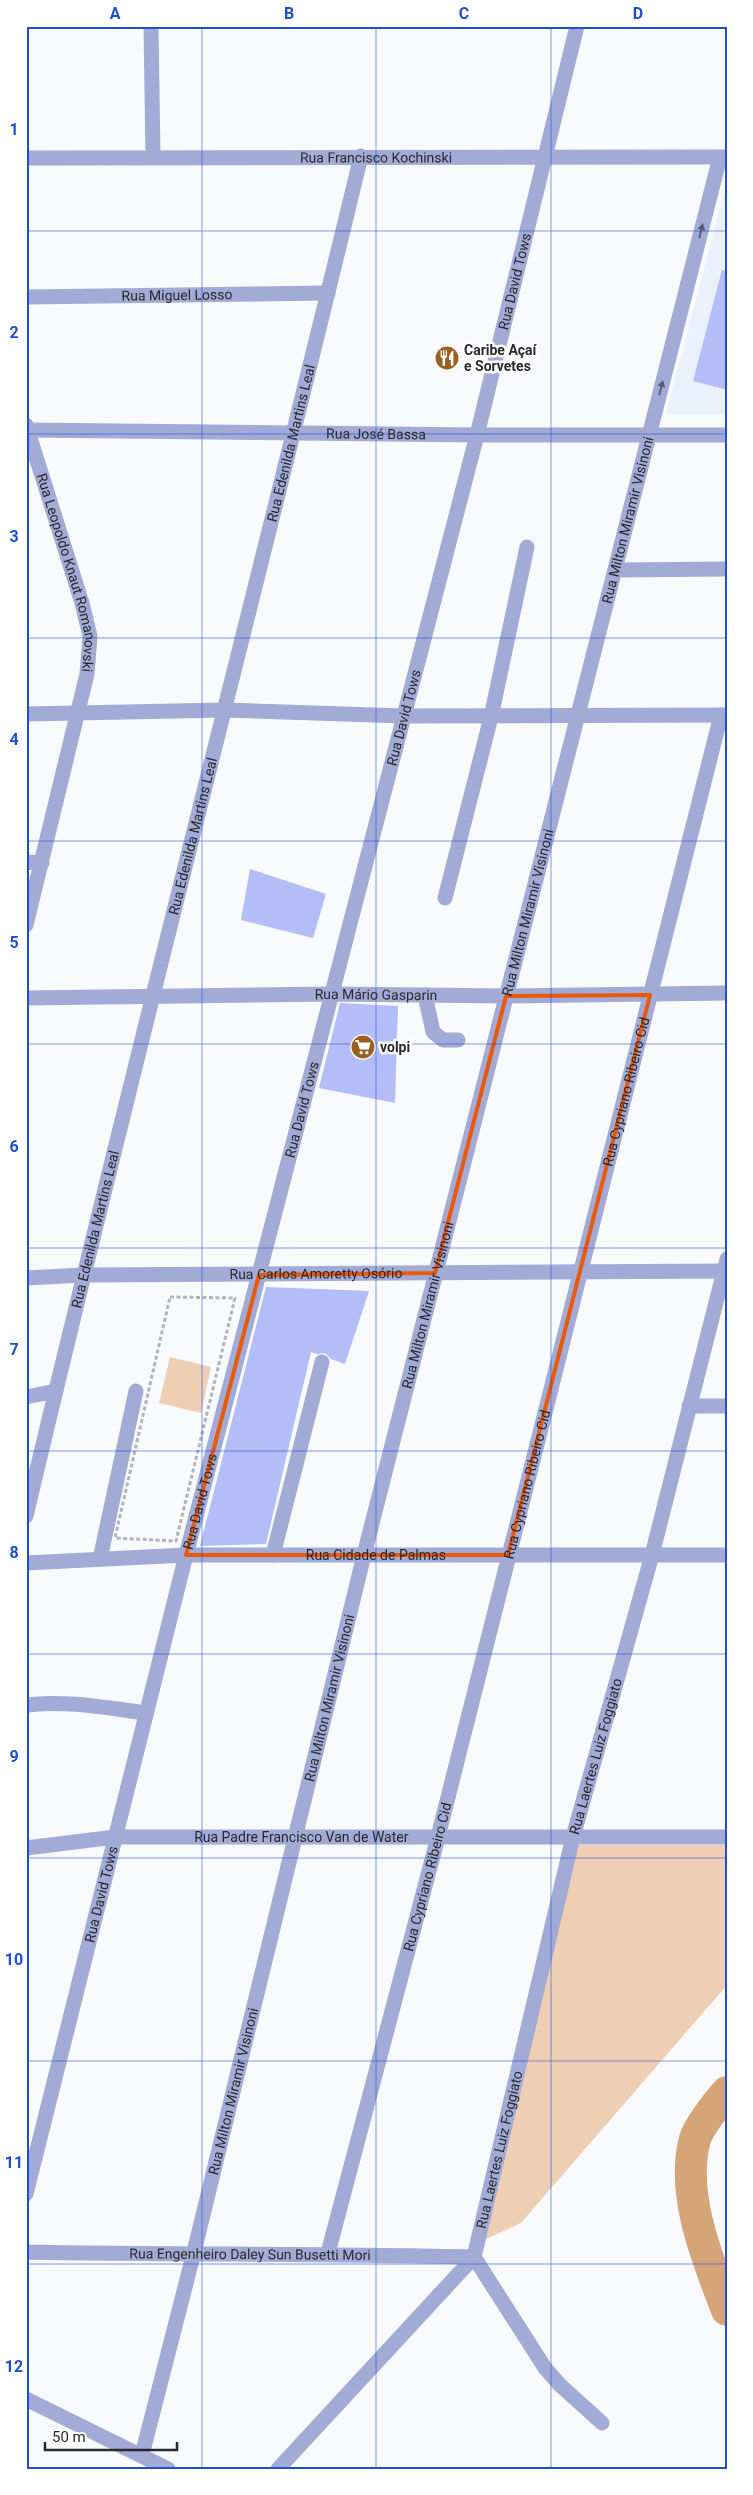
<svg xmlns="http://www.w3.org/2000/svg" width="753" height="2495" viewBox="0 0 753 2495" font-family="Roboto,sans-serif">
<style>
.built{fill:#eceffc}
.green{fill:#eecfb4}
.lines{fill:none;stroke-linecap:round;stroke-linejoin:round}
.river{stroke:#d5a578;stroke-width:32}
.building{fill:#b3bdf7}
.path{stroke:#b3b4b8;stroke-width:3;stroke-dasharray:4 2.5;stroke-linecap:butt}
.minor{stroke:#a2aad6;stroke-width:15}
.oneway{fill:#5a5d71}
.marked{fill:none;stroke:#e8590c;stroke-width:4;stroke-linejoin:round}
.grid{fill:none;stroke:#1d4ed8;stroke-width:1;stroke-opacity:0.55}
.labels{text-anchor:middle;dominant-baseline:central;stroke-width:5;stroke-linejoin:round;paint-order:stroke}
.street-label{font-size:14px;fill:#2a2a2e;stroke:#fff}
.poi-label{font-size:14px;font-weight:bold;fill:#2a2a2e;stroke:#fff;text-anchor:start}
.neatline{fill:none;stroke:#1d4ed8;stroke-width:2}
.grid-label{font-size:16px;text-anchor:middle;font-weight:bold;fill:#1d4ed8}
</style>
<rect width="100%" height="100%" fill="#f9fafe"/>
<path class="built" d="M727 182V414H666Z"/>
<path class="green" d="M170 1357 211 1367 201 1413 159 1403Z
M573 1845H727V1985L521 2223 484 2240Z"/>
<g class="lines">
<path class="river" d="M727 2092C718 2102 698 2128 695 2139 680 2194 708 2260 727 2310"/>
</g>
<path class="building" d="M722 270 727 271V390L693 381Z
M250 869 326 894 313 938 241 920Z
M340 1003 398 1006 395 1103 319 1088Z
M266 1287 369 1291 345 1364 331 1359 325 1353 317 1354 311 1352 266 1544 200 1546Z"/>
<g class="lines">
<path class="path" d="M170 1297 235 1298 176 1541 115 1538Z"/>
<g class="minor">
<path d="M151 26 153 157"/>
<path id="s1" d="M26 158 727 157"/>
<path id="s2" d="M26 297 328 293"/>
<path id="s3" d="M26 425 82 603 90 636 87 674 26 925"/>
<path id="s4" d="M26 430 477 435H727"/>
<path d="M615 570 727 569"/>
<path d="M26 714 224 710 404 716 727 715"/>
<path d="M26 862 42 863"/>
<path d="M445 898 491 717 527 547"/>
<path d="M425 995 433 1032 443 1040H458"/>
<path id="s5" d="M26 998 332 994 506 996 727 993"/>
<path id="s6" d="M26 1278 83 1275 727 1271"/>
<path d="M26 1397 56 1391"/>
<path d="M689 1406H727"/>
<path id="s7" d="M26 1516C133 1062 252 610 361 156"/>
<path d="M273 1555 322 1362"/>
<path d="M100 1559 136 1391"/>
<path id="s8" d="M26 1563 186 1555H727"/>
<path d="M26 1705C65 1700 107 1708 146 1713"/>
<path id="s9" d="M26 1848 115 1837H727"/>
<path id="s10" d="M26 2194 186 1555 477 435 577 26"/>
<path id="s11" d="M26 2252C176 2255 325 2253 474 2257"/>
<path id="s12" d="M328 2253 438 1837 721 715"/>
<path d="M474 2257 545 2368 560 2385 602 2423"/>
<path d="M26 2399 168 2469"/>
<path id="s13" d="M142 2455 193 2256 364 1555 720 157"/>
<path id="s14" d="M278 2469 474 2257 573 1837 652 1555 727 1259"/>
</g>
</g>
<defs><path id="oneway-solid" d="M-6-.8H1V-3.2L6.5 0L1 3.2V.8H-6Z" transform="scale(1.25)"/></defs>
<g class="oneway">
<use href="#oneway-solid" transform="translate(701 231) rotate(-76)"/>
<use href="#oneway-solid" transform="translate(661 388) rotate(-76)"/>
</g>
<path class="marked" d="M650 995 508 1555H186L259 1275 435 1273 506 996Z"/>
<path class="grid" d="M202 26V2469M376 26V2469M551 26V2469M26 231H727M26 434H727M26 638H727M26 841H727M26 1044H727M26 1248H727M26 1451H727M26 1654H727M26 1858H727M26 2061H727M26 2264H727"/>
<defs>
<symbol id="restaurant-disc" viewBox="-11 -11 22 22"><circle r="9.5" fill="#9a601f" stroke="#fff"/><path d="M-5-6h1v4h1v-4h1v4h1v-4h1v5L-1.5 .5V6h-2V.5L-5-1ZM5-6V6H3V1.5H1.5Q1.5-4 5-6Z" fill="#fff"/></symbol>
<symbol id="supermarket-disc" viewBox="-11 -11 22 22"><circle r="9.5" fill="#9a601f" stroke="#fff"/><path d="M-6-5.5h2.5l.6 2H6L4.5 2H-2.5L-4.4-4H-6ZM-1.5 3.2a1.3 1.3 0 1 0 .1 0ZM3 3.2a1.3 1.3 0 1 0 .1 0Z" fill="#fff"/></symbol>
</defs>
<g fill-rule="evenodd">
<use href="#restaurant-disc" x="433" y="344" width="28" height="28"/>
<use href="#supermarket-disc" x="349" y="1033" width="28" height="28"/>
</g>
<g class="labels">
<g class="street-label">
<text stroke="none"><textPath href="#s1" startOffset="350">Rua Francisco Kochinski</textPath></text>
<text stroke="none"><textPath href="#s10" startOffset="1974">Rua David Tows</textPath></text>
<text stroke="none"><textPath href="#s2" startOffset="151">Rua Miguel Losso</textPath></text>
<text stroke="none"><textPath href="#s4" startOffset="350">Rua José Bassa</textPath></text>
<text stroke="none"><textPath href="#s7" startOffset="1105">Rua Edenilda Martins Leal</textPath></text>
<text stroke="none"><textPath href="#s13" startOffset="1995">Rua Milton Miramir Visinoni</textPath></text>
<text stroke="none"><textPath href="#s3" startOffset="154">Rua Leopoldo Knaut Romanovski</textPath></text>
<text stroke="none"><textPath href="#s10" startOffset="1524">Rua David Tows</textPath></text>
<text stroke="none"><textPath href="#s7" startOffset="700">Rua Edenilda Martins Leal</textPath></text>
<text stroke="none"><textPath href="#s13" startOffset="1590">Rua Milton Miramir Visinoni</textPath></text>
<text stroke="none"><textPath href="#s5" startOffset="350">Rua Mário Gasparin</textPath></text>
<text stroke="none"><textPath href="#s12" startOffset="1199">Rua Cypriano Ribeiro Cid</textPath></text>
<text stroke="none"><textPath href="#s10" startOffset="1119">Rua David Tows</textPath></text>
<text stroke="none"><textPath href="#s7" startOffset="295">Rua Edenilda Martins Leal</textPath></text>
<text stroke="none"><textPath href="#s6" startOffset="290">Rua Carlos Amoretty Osório</textPath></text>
<text stroke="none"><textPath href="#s13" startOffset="1185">Rua Milton Miramir Visinoni</textPath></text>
<text stroke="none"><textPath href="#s12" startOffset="794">Rua Cypriano Ribeiro Cid</textPath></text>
<text stroke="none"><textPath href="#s10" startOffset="714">Rua David Tows</textPath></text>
<text stroke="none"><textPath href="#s8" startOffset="350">Rua Cidade de Palmas</textPath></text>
<text stroke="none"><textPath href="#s13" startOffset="780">Rua Milton Miramir Visinoni</textPath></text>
<text stroke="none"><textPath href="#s14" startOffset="804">Rua Laertes Luiz Foggiato</textPath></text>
<text stroke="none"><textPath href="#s9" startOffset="276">Rua Padre Francisco Van de Water</textPath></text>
<text stroke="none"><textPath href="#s12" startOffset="389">Rua Cypriano Ribeiro Cid</textPath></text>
<text stroke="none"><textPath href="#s10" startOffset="309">Rua David Tows</textPath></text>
<text stroke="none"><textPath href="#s13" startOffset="375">Rua Milton Miramir Visinoni</textPath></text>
<text stroke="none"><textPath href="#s14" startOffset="399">Rua Laertes Luiz Foggiato</textPath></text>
<text stroke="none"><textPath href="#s11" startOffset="224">Rua Engenheiro Daley Sun Busetti Mori</textPath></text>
</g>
<g class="poi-label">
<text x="464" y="350">Caribe Açaí<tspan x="464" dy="16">e Sorvetes</tspan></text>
<text x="380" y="1047">volpi</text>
</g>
</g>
<rect width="753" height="2495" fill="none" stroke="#ffffff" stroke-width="55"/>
<path d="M45 2442v8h132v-8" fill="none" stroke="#2a2a2e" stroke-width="2.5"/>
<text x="52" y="2442" font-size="15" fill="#2a2a2e" stroke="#ffffff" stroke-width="4" paint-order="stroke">50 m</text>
<rect x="28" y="28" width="698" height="2440" class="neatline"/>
<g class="grid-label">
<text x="115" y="19">A</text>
<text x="289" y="19">B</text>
<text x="464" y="19">C</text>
<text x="638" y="19">D</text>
<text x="14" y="135">1</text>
<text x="14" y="338">2</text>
<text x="14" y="542">3</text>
<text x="14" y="745">4</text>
<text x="14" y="948">5</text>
<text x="14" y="1152">6</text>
<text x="14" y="1355">7</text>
<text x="14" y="1558">8</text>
<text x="14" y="1762">9</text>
<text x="14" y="1965">10</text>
<text x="14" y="2168">11</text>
<text x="14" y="2372">12</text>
</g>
</svg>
